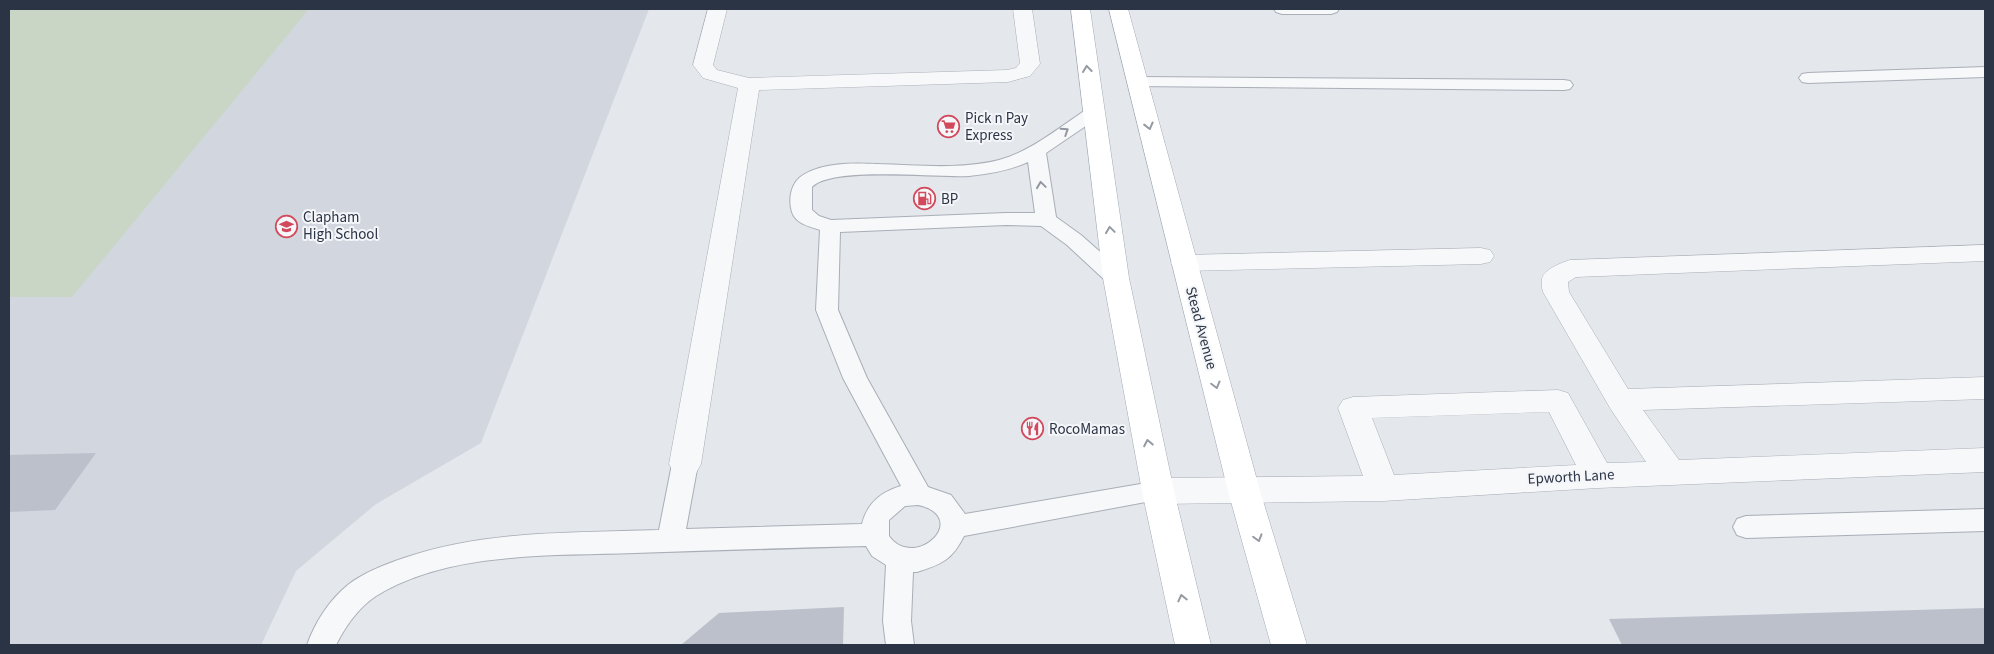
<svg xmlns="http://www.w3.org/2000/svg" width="1994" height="654" viewBox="0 0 1994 654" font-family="'Source Sans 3',sans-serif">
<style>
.built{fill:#d2d6de}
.green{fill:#c9d6c5}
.building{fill:#bbc0ca}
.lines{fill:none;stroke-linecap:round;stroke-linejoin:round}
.lane-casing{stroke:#a9aeb7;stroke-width:2}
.street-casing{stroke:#a9aeb7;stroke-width:1}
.primary-casing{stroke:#a3abb8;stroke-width:1}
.lane{fill:#f7f8fa;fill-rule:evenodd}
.street{fill:#f7f8fa;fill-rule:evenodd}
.primary{fill:#fff;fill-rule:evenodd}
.oneway{stroke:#959aa2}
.oneway2{stroke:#9196a0}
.labels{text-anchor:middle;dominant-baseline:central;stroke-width:4;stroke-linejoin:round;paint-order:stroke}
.poi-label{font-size:15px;fill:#2b3445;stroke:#f4f6f9;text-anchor:start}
.street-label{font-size:15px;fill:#2b3445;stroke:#f4f6f9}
</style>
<rect width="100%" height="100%" fill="#e4e7ec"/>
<path class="built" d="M9 9H649L481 443 376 504 296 571 261 645H9Z"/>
<path class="green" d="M9 9H309L72 297H9Z"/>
<path class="building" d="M96 453 55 510 9 512V455Z
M844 607 843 645H681L719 613Z
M1985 608V645H1622L1609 619Z"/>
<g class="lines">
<defs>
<path id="lane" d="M1274 9H1339L1337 12 1331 14H1282L1276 12Z
M1985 67V77L1808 83 1802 82 1799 78 1802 74 1808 73Z
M1138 77 1564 80 1570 81 1573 85 1570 89 1564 90 1132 86 1129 82 1132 78Z
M1093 108 1099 109 1102 113 1099 117 1046 153 1056 217 1081 235 1124 273 1127 278 1124 283 1116 285 1108 283 1067 245 1041 226 1006 225 840 232 838 310 867 378 928 487 951 495 965 514 1158 481 1167 484 1171 491 1167 498 964 536C952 560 942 564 917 572H913L911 621 914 645H886L883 621 886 565 872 556 866 546C789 548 712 550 635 553 552 556 449 551 376 596 358 608 345 627 336 645H307C315 622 330 599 349 584 365 572 386 564 404 558 486 530 573 533 659 530L672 464 676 457 685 454 694 457 698 464 686 529 862 524C867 503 881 492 901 486L843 378 816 310 820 230C809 226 796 224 792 212 788 199 791 182 803 175 824 162 854 163 877 164 917 165 960 170 999 160 1030 152 1060 127 1087 109ZM1028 162 1035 213H1006L831 220 819 216 812 210V187C832 166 936 178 969 176 989 174 1010 170 1028 162ZM918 505C923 506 929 508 933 511 959 530 911 567 889 536V520L905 506Z
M1985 509V531L1746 538 1737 535 1733 527 1737 519 1746 516Z"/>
<path id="street" d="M708 9H727L713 65 717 70 749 78 1007 70 1016 68 1020 63 1013 9H1032L1040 64 1030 76 1008 82 759 90 701 464 696 473 685 476 674 473 669 464 738 88 703 78 693 65Z
M1985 245V261L1576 277 1568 282 1569 292 1628 389 1985 377V399L1643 410 1679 460 1985 448V472L1598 488 1383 501 1158 504 1147 500 1142 491 1147 482 1158 478 1363 476 1338 408 1343 400 1353 397 1558 390 1568 393 1607 463 1646 462 1610 408 1543 292C1542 288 1541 282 1542 279 1544 269 1561 263 1570 260ZM1549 412 1576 465 1394 475 1372 418Z
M1481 248 1490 250 1494 256 1490 262 1481 264 1184 271 1175 269 1171 263 1175 257 1184 255Z"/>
<path id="primary" d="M1071 9H1090L1129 278 1174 491 1211 645H1175L1142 491 1103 278Z
M1109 9H1128L1260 491 1307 645H1271L1228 491Z"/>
</defs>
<use href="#lane" class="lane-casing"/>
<use href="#street" class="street-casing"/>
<use href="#primary" class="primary-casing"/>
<use href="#lane" class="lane"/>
<use href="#street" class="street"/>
<use href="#primary" class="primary"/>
</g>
<defs><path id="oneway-chevron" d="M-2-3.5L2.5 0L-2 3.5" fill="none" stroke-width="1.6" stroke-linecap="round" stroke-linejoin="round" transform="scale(1.25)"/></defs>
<g class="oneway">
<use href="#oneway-chevron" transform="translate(1087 69) rotate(-97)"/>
<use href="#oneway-chevron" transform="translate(1149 126) rotate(76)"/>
<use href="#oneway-chevron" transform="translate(1110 230) rotate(-98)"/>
<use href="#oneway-chevron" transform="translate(1216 385) rotate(75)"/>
<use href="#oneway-chevron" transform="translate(1148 443) rotate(-101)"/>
<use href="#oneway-chevron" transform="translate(1258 538) rotate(74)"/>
<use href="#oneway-chevron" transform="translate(1182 598) rotate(-103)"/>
</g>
<g class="oneway2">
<use href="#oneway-chevron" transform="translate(1065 131) rotate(-33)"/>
<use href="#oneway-chevron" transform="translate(1041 185) rotate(-98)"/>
</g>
<defs>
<symbol id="supermarket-ring" viewBox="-11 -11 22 22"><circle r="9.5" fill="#f4f6f9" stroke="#d1495b" stroke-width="1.5"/><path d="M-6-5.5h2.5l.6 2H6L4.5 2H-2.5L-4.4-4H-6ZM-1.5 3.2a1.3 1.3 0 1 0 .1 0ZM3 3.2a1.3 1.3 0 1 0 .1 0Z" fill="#d1495b"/></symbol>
<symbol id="fuel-ring" viewBox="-11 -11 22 22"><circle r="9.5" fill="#f4f6f9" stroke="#d1495b" stroke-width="1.5"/><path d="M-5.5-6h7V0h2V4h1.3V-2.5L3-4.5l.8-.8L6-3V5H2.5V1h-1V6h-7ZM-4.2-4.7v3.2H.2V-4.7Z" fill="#d1495b"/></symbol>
<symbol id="school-ring" viewBox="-11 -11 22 22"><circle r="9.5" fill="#f4f6f9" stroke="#d1495b" stroke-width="1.5"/><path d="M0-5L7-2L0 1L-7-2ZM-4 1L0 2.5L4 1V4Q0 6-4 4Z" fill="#d1495b"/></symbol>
<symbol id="restaurant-ring" viewBox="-11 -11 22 22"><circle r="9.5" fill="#f4f6f9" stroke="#d1495b" stroke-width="1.5"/><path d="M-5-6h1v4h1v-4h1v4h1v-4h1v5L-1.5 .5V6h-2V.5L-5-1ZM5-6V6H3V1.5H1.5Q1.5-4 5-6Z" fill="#d1495b"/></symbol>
</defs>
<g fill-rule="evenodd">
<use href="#supermarket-ring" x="936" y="114" width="25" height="25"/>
<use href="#fuel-ring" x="912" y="186" width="25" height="25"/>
<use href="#school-ring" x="274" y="214" width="25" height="25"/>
<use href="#restaurant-ring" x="1020" y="416" width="25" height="25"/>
</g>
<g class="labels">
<g class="poi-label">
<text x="965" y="118">Pick n Pay<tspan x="965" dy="17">Express</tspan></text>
<text x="941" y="199">BP</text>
<text x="303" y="217">Clapham<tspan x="303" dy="17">High School</tspan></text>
<text x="1049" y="429">RocoMamas</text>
</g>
<g class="street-label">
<text transform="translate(1201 328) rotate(75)">Stead Avenue</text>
<text transform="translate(1571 477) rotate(-3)">Epworth Lane</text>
</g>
</g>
<rect width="1994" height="654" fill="none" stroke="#2b3445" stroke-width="20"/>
</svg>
